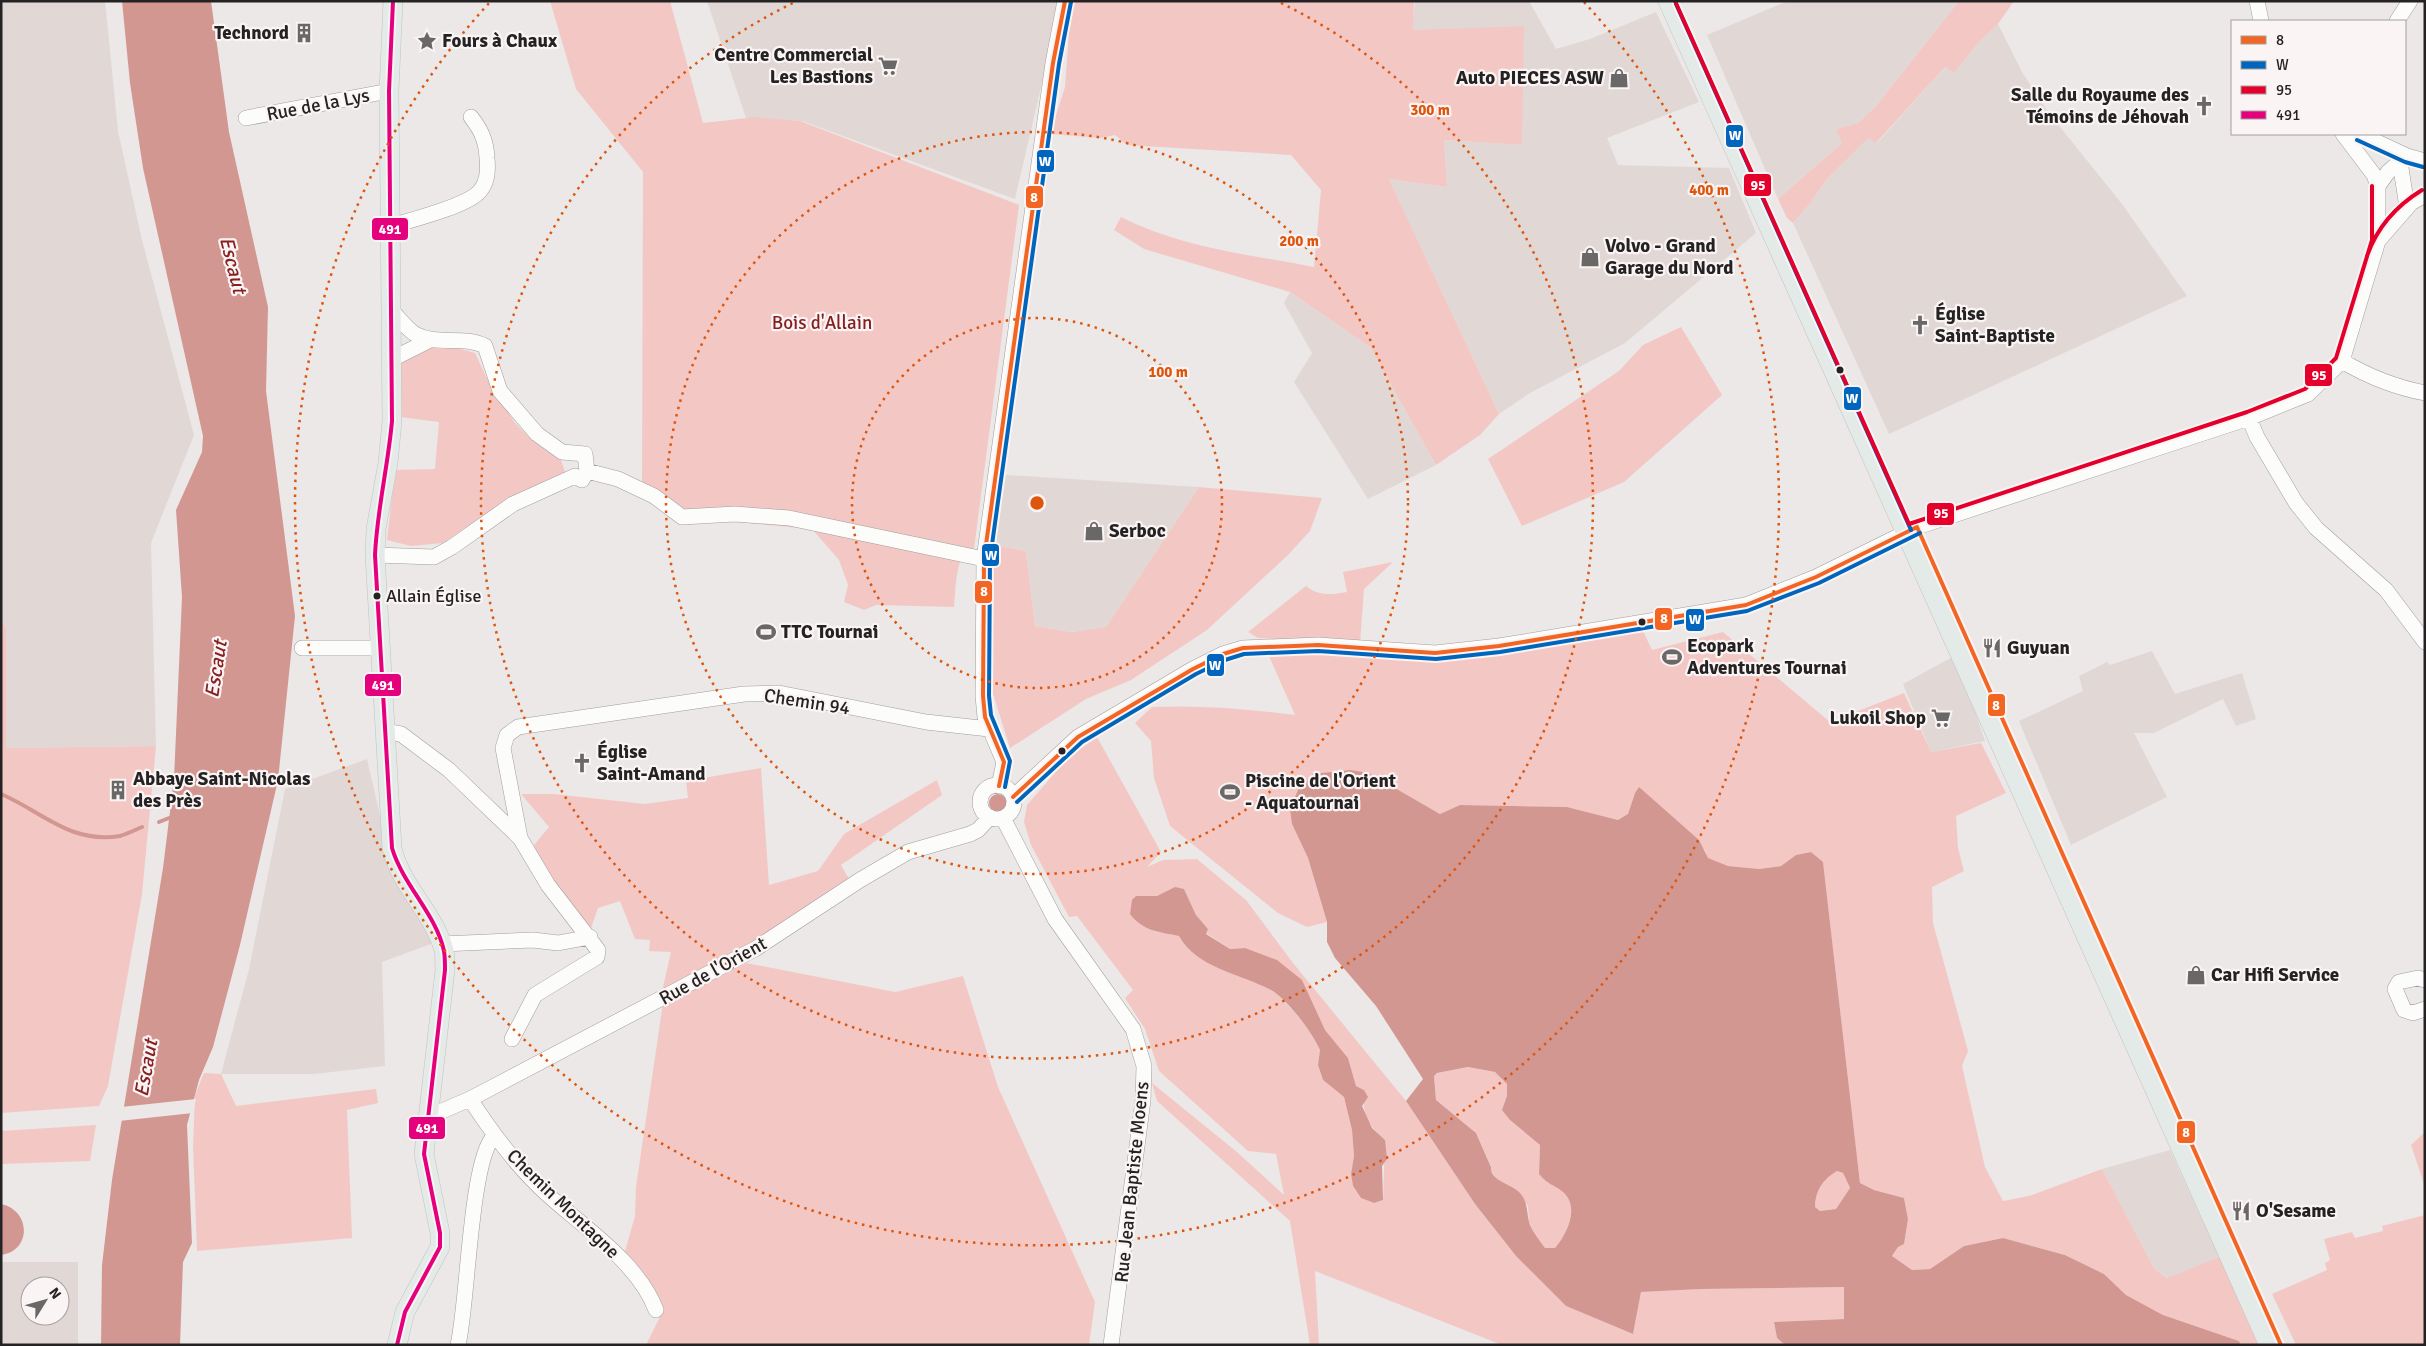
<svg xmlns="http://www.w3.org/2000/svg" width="2426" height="1346" viewBox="0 0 2426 1346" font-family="Signika,sans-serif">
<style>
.built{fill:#e1d8d6;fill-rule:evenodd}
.green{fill:#f3c8c4;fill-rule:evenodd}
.water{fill:#d39792;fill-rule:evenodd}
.pier{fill:#ebe8e7}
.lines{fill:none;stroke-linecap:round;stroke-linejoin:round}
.stream{stroke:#d39792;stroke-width:4}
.minor-casing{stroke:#a09e9e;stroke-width:16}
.major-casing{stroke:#c4c2c2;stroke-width:20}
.minor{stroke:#fcfcfb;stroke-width:15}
.major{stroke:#e3eae7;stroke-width:19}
.bus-1-casing{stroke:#faf4f4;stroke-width:8}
.bus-2-casing{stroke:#faf4f4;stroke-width:8}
.bus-3-casing{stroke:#faf4f4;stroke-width:8}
.bus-4-casing{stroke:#faf4f4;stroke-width:8}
.bus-1{stroke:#f26522;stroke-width:4}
.bus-2{stroke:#0065bd;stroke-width:4}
.bus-3{stroke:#e4002b;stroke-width:4}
.bus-4{stroke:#e5007d;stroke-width:4}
.ring{fill:none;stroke:#de560d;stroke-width:2.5;stroke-dasharray:2.5 5}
.bus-dot{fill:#242222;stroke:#faf4f4;stroke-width:2}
.labels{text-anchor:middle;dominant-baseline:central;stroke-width:4.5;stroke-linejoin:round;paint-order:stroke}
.bus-label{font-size:18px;fill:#242222;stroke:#faf4f4;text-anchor:start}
.poi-label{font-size:19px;font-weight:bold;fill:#242222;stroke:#faf4f4;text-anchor:start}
.street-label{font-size:19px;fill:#242222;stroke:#faf4f4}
.park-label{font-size:19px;fill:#851e1f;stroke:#faf4f4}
.water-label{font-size:20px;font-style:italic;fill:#872021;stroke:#faf4f4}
.centre{fill:#de560d;stroke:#faf4f4;stroke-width:2.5}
.ring-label{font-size:15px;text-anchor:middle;font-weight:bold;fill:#de560d;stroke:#faf4f4;stroke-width:4.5;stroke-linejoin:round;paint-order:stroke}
.line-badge{stroke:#faf4f4;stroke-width:2}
.badge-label{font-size:14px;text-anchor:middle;font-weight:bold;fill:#fff}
</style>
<rect width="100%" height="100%" fill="#ebe8e7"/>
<path class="built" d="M1 1H105L118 131 142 240 194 435 151 543 156 746 5 748 6 628 1 620Z
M707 1H1061L1015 199 802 121 746 118Z
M1415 1H1529L1556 49 1590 39 1656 12 1699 102 1607 138 1618 165 1729 168 1756 233 1625 343 1530 393 1499 414 1389 179 1447 187 1444 140 1522 145 1412 30Z
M1788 1H1959L1876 106 1858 123 1836 129 1843 142 1778 199 1707 35Z
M1998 24 2022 72 2048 112 2122 204 2187 296 1889 434 1793 223 1809 205 1826 180 1868 137 1877 143 1945 67 1954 73 1979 42Z
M1290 292 1370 347 1436 465 1368 499 1294 382 1312 353 1284 303Z
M1006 475 1199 487 1106 627 1071 632 1035 626 1026 551 992 545Z
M2152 651 2175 694 2242 673 2256 719 2236 726 2223 699 2154 733H2134L2167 797 2071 845 2019 721 2083 691 2079 676 2107 662 2110 665Z
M1956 655 1985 741 1931 752 1903 684Z
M367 759 392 868 436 942 382 962 385 1066 314 1074H221L249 969 285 789Z
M2170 1150 2231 1282 2183 1289 2154 1268 2102 1169Z
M1 1262H78V1345H1ZM30 1286H60V1316H30Z"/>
<path class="green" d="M550 1H670L703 123 756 117 800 121 1019 205 974 549 966 550C955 566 956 588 954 607L876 605 864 610 844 602 848 585 839 560 812 529 682 517 642 490 643 172 576 89Z
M1074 1H1414L1413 30 1524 26 1522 145 1444 140 1447 187 1389 179 1499 414 1480 435 1436 465 1370 347 1290 292 1144 249 1114 230 1121 217C1182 248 1247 254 1314 267L1321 190 1291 155 1127 145 1115 135 1101 138 1050 134 1065 87 1070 19Z
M1959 1H2014L1998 24 1979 42 1954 73 1945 67 1876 143 1868 138 1826 180 1809 205 1793 223 1787 218 1778 199 1842 143 1836 129 1858 123 1876 106Z
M1681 327 1722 395 1624 482 1522 526 1488 459 1619 371 1643 345Z
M444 344 475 353 490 385 515 423 530 438 561 460 565 472 502 503 443 543 411 546 387 540 395 470 435 469 439 422 400 417 398 366 414 354Z
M1199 487 1322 498 1310 531 1288 555 1207 630 1131 680 1086 699 1010 748 989 681 992 545 1026 551 1035 626 1071 632 1106 627Z
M1393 562 1364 589 1360 644 1258 638 1248 632 1306 586C1318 596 1331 595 1347 592L1343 572Z
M1 620 6 628V748L156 746 142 894 108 1086 99 1106 1 1113Z
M1642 629 1652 650 1723 632 1830 722 1904 693 1931 752 1981 743 2006 793 1956 816 1958 848 1964 871 1932 887 1933 923 1968 1051 1962 1066 1985 1167 2003 1201 2029 1196 2102 1169 2154 1268 2167 1278 2220 1257 2258 1345H2241L2239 1341 2163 1315 2126 1295 2104 1274 2065 1255 2003 1238 1964 1246 1930 1269 1912 1270 1892 1256 1898 1247 1904 1243 1908 1219 1904 1198 1874 1190 1860 1183 1823 863 1811 852 1796 855 1781 866 1759 869 1728 866 1707 858 1705 850 1635 793 1628 815 1618 820 1567 807 1460 805 1440 814 1369 773 1292 824 1308 858 1327 922 1307 927 1278 913 1170 826 1154 778 1151 741 1135 723 1152 707C1201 705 1247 709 1295 715L1265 647 1452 658Z
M1097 737 1161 852 1147 867 1163 860 1197 859 1246 900 1293 963 1406 1101 1475 1204 1516 1256 1566 1306 1633 1334 1641 1292 1701 1289 1845 1287 1844 1319 1774 1322 1777 1338 1785 1345H1502L1315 1271 1319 1345H1310L1290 1221 1157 1101 1152 1083 1237 1152 1284 1195 1276 1154 1248 1151 1159 1071 1145 1029 1125 998 1133 990 1077 916 1069 917 1031 845 1024 822 1027 805 1068 758ZM1184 889 1196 915 1208 929 1206 933 1230 949 1245 948 1315 1011 1325 1030 1348 1058 1356 1086 1364 1090C1361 1113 1368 1125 1385 1140L1383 1200 1374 1203 1361 1198 1353 1186 1351 1174 1354 1156 1352 1130 1344 1097 1323 1080 1318 1065 1320 1050C1312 1032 1287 1000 1271 990 1242 974 1195 968 1179 936L1153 931 1136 896H1157Z
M761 768 769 885 818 871 844 834 937 780 942 795 841 865 850 881 660 1000 671 952 649 951 650 940 635 939 620 901 598 908 591 928C567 903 547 877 534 845L549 827 521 794H554L645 804 688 798 686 781Z
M746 963 895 992 963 976 998 1087 1095 1302 1089 1345H646L660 1317 651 1297 622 1262 635 1216 636 1187 663 1003Z
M1468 1067 1495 1072 1507 1084 1510 1120 1540 1145 1539 1174C1549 1186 1557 1185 1564 1193 1580 1209 1566 1235 1555 1248H1545L1534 1233 1529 1222 1528 1206 1510 1186 1496 1178 1491 1171V1166L1476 1133 1436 1100 1434 1076 1437 1073Z
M204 1073 221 1074 236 1106 376 1089 378 1103 347 1110 352 1238 197 1251 193 1147 195 1095Z
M96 1125 90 1161 1 1164V1131Z
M2425 1132V1187L2411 1145Z
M1837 1171 1843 1173 1850 1189 1836 1209 1820 1211 1815 1207C1815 1191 1823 1179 1837 1171Z
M2425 1215V1345H2296L2272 1294 2327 1270 2325 1263 2330 1260 2324 1239 2352 1232 2355 1238 2383 1231 2382 1226Z"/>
<path class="water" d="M122 1H211L229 132 268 307 266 391 295 616 278 780 240 945 213 1047 199 1080 187 1125 192 1243 183 1262 180 1345H101L102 1265 112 1180 163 868 174 779 182 597 176 510 202 452 203 436 143 168 130 83Z
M1350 770 1369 773 1440 814 1460 805 1567 807 1618 820 1628 814 1635 793 1639 787 1699 840 1708 858 1728 866 1759 869 1781 866 1796 855 1811 852 1823 862 1860 1183 1874 1190 1904 1198 1908 1219 1904 1244 1898 1247 1892 1256 1912 1270 1930 1269 1964 1246 2003 1238 2065 1255 2104 1274 2126 1295 2163 1315 2239 1341 2241 1345H1785L1777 1338 1774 1322 1844 1319V1287L1701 1289 1641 1292 1633 1334 1566 1306 1516 1256 1475 1204 1406 1101 1423 1079 1376 1006 1335 958 1327 942V922L1308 858 1292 824 1290 809 1298 790 1313 774ZM1468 1067 1495 1072 1507 1084V1096L1502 1110 1510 1120 1540 1145 1539 1174C1549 1186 1556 1185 1564 1193 1580 1209 1566 1235 1555 1248H1545C1540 1241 1534 1234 1530 1225 1526 1213 1529 1202 1519 1192 1510 1183 1490 1181 1491 1167L1476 1133 1436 1100 1434 1076 1437 1073ZM1837 1171 1843 1173 1850 1188 1836 1209 1820 1211 1815 1207C1815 1191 1823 1179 1837 1171Z
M989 803a9 9 0 1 1 18 0a9 9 0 1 1-18 0Z
M1175 887 1184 889 1196 915 1208 929 1206 934 1230 949 1245 948 1277 960 1302 980 1325 1030 1348 1058 1356 1086 1364 1090 1368 1097 1362 1106 1372 1128 1385 1140 1387 1159 1382 1166 1383 1200 1374 1203 1361 1198 1353 1186 1351 1174 1354 1156 1352 1130 1344 1097 1323 1080 1318 1065 1320 1050C1312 1032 1287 999 1271 990 1241 974 1196 968 1179 936 1159 932 1143 931 1130 914L1132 900 1136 896H1157Z
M1 1204C31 1210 32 1251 1 1255Z"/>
<path class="pier" d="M196 1099 193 1113 119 1121 121 1107Z"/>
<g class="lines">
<path class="stream" d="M1 794C43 812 70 844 120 836 127 834 135 830 142 827
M159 822 169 818"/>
<defs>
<path id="minor" d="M2257 1 2261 21
M2397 21 2410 1
M246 118 389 91
M2360 134 2407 156 2425 161
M2394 150 2400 162 2407 207
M2378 186 2388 172 2406 156
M391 226C411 220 468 206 480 191 488 181 488 170 487 158 486 140 481 130 471 117
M2378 241 2411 203 2425 195
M392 311C399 318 407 329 415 334 437 346 463 335 485 346L500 391 537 434 562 452 585 454 587 471 618 479 654 496 682 517 735 514 789 518 984 559
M390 360 430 340
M2342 361C2369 377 2394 387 2425 393
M2249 418 2257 437 2296 503 2316 528 2386 590 2425 642
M375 555 434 557 452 547 513 504 575 476 582 480 587 471
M302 648H381
M384 731 401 734 449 770 520 838 548 885 598 950 597 957 535 995 512 1039
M980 802a17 17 0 1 1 34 0a17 17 0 1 1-34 0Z
M999 786 1004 762 985 717 983 696 984 559 1053 63 1065 1
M1013 797 1078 737 1193 669 1223 654 1243 648 1318 645 1435 653 1499 646 1746 605 1816 577 1917 527 2249 418 2308 394 2342 361 2378 241V186L2374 175 2343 134
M1003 818 1055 919 1133 1029 1144 1066 1143 1100 1111 1345
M520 838 503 748 507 735 518 727 744 694 779 693 926 722 989 729
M442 944 533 940 558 943 590 937
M2425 980 2418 978 2399 982 2395 989 2404 1010 2413 1013 2425 1009
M470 1099C492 1133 516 1166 547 1194 583 1227 638 1262 656 1310
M428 1117 470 1099 755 949 860 880 908 852 970 834 978 830 990 817
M458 1345C468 1303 470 1160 494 1136"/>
<path id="major" d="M393 1 389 91 392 421 388 463 376 529 375 555 392 848C400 885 432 911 443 947 446 954 444 963 445 970L424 1154 440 1233V1247L405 1312 397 1345
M1668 1 2269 1345"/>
</defs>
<use href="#minor" class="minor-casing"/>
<use href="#major" class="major-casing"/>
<use href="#minor" class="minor"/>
<use href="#major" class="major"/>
<defs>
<path id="bus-1" d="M999 786 1004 762 985 717 983 696 984 559 1053 63 1065 1
M1013 797 1078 737 1193 669 1223 654 1243 648 1318 645 1435 653 1499 646 1746 605 1816 577 1917 527 2281 1345"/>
<path id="bus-2" d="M1676 4 1911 530
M2357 140 2405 162 2423 167
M1005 787 1010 761 991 715 989 696 990 559 1059 64 1071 2
M1017 802 1082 742 1196 674 1225 660 1244 654 1318 651 1436 659 1500 652 1747 611 1819 583 1920 533"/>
<path id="bus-3" d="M1675 1 1909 524 2247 412 2305 389 2336 358 2372 240V186
M2367 256C2377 227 2396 206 2422 190"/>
<path id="bus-4" d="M393 1 389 91 392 421C388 466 377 510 375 555L392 848C403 885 436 914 444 951 445 957 445 964 445 970L424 1154 440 1233V1247L405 1312 397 1345"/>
</defs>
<use href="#bus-1" class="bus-1-casing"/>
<use href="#bus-2" class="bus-2-casing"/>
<use href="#bus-3" class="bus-3-casing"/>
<use href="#bus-4" class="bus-4-casing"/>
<use href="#bus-1" class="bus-1"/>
<use href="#bus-2" class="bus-2"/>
<use href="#bus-3" class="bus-3"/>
<use href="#bus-4" class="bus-4"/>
</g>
<g class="ring">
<circle cx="1037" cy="503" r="185"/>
<circle cx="1037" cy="503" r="371"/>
<path d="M1281 3A556 556 0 1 1 793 3"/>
<path d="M1584 2A742 742 0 1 1 490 2"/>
</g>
<defs>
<symbol id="building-bare" viewBox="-9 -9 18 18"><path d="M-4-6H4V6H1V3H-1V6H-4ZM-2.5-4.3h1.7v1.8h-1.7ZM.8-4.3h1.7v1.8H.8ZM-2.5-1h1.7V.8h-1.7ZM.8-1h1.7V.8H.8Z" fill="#6a6767" stroke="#faf4f4" stroke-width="2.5" paint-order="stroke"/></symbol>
<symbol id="sight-bare" viewBox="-9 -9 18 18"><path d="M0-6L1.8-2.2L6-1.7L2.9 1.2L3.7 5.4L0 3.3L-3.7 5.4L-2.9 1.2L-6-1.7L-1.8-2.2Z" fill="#6a6767" stroke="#faf4f4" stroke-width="2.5" paint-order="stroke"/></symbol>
<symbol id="supermarket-bare" viewBox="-9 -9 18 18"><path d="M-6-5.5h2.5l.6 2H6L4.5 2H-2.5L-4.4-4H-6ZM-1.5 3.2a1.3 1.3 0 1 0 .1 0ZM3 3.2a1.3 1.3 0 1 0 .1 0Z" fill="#6a6767" stroke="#faf4f4" stroke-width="2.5" paint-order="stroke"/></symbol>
<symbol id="shop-bare" viewBox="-9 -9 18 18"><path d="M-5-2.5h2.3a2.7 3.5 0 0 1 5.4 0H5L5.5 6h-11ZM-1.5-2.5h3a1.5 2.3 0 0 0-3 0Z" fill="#6a6767" stroke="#faf4f4" stroke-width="2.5" paint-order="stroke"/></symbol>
<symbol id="church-bare" viewBox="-9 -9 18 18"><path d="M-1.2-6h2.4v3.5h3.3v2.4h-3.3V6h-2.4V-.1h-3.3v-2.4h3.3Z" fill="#6a6767" stroke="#faf4f4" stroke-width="2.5" paint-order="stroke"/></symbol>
<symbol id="stadium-bare" viewBox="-9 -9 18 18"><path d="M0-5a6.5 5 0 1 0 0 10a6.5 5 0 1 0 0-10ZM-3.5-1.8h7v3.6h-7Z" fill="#6a6767" stroke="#faf4f4" stroke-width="2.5" paint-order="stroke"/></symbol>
<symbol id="restaurant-bare" viewBox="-9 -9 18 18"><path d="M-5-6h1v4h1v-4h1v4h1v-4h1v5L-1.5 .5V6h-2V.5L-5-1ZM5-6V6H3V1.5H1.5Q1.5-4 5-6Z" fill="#6a6767" stroke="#faf4f4" stroke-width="2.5" paint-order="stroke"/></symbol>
</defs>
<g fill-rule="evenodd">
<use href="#building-bare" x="290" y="19" width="28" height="28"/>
<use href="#sight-bare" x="413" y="27" width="28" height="28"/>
<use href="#supermarket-bare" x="874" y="52" width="28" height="28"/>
<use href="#shop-bare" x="1605" y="64" width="28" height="28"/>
<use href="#church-bare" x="2190" y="92" width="28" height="28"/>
<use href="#shop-bare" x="1576" y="243" width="28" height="28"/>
<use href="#church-bare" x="1906" y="311" width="28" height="28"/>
<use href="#shop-bare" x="1080" y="517" width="28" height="28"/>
<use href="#stadium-bare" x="752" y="618" width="28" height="28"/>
<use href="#restaurant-bare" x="1978" y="634" width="28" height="28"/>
<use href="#stadium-bare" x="1658" y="643" width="28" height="28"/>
<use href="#supermarket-bare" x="1927" y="704" width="28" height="28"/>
<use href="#church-bare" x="568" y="749" width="28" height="28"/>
<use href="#building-bare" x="104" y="776" width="28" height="28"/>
<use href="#stadium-bare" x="1216" y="778" width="28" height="28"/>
<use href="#shop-bare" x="2182" y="961" width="28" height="28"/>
<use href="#restaurant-bare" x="2227" y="1197" width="28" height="28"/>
</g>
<g class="bus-dot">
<circle cx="1840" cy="370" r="4.5"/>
<circle cx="377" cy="596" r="4.5"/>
<circle cx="1642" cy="622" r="4.5"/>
<circle cx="1062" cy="751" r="4.5"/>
</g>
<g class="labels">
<g class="bus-label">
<text x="386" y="596">Allain Église</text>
</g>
<g class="poi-label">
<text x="289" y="33" text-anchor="end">Technord</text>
<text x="442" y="41">Fours à Chaux</text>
<text x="873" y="55" text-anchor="end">Centre Commercial<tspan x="873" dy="22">Les Bastions</tspan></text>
<text x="1604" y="78" text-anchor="end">Auto PIECES ASW</text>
<text x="2189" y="95" text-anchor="end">Salle du Royaume des<tspan x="2189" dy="22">Témoins de Jéhovah</tspan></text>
<text x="1605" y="246">Volvo - Grand<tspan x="1605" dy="22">Garage du Nord</tspan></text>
<text x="1935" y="314">Église<tspan x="1935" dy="22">Saint-Baptiste</tspan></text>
<text x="1109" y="531">Serboc</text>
<text x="781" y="632">TTC Tournai</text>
<text x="1687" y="646">Ecopark<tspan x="1687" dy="22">Adventures Tournai</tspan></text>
<text x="2007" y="648">Guyuan</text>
<text x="1926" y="718" text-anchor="end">Lukoil Shop</text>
<text x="597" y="752">Église<tspan x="597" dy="22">Saint-Amand</tspan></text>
<text x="133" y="779">Abbaye Saint-Nicolas<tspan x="133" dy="22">des Près</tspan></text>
<text x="1245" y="781">Piscine de l'Orient<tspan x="1245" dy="22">- Aquatournai</tspan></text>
<text x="2211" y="975">Car Hifi Service</text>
<text x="2256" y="1211">O'Sesame</text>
</g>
<g class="street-label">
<text transform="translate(318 105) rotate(-11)">Rue de la Lys</text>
<text transform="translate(807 702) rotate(9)">Chemin 94</text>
<text transform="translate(713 971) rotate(-29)">Rue de l'Orient</text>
<text transform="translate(1132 1182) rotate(-84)">Rue Jean Baptiste Moens</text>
<text transform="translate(563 1204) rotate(44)">Chemin Montagne</text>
</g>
<g class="park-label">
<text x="822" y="323">Bois d'Allain</text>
</g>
<g class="water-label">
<text transform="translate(233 265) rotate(76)">Escaut</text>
<text transform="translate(216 669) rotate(-81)">Escaut</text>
<text transform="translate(146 1068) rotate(-80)">Escaut</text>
</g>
</g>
<circle cx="1037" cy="503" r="8" class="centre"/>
<g class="ring-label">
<text x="1430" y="115">300 m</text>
<text x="1709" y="195">400 m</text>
<text x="1299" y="246">200 m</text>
<text x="1168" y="377">100 m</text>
</g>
<g class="line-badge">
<rect x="1725" y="124" width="19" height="24" rx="5" fill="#0065bd"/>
<rect x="1036" y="149" width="19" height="24" rx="5" fill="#0065bd"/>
<rect x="1743" y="173" width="29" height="24" rx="5" fill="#e4002b"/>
<rect x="1025" y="185" width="19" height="24" rx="5" fill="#f26522"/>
<rect x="371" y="217" width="38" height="24" rx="5" fill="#e5007d"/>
<rect x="2304" y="363" width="29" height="24" rx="5" fill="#e4002b"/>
<rect x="1843" y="386" width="19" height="25" rx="5" fill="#0065bd"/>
<rect x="1926" y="502" width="29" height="24" rx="5" fill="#e4002b"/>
<rect x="981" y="543" width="19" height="24" rx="5" fill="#0065bd"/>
<rect x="974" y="580" width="19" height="24" rx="5" fill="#f26522"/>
<rect x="1654" y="607" width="19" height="24" rx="5" fill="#f26522"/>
<rect x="1685" y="608" width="20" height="24" rx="5" fill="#0065bd"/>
<rect x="1206" y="653" width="19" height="24" rx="5" fill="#0065bd"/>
<rect x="364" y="673" width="38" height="24" rx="5" fill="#e5007d"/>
<rect x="1987" y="693" width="19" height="24" rx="5" fill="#f26522"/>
<rect x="408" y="1116" width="38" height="24" rx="5" fill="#e5007d"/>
<rect x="2176" y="1120" width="20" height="24" rx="5" fill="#f26522"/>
</g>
<g class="badge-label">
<text x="1735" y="140">W</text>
<text x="1045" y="166">W</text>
<text x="1758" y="190">95</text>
<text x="1034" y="202">8</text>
<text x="390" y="234">491</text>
<text x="2319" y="380">95</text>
<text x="1852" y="403">W</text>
<text x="1941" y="518">95</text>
<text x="991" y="560">W</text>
<text x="984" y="596">8</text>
<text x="1664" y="623">8</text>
<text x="1695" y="624">W</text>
<text x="1215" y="670">W</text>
<text x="383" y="690">491</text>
<text x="1996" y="710">8</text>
<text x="427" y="1133">491</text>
<text x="2186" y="1137">8</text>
</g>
<rect width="2426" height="1346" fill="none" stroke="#242222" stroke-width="5"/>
<rect x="2231" y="20" width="175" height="115" fill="#faf4f4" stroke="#a4a0a0"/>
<rect x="2241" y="36" width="25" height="8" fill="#f26522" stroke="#a4a0a0"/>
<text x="2276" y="45" font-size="15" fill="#242222">8</text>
<rect x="2241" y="61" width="25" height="8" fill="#0065bd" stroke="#a4a0a0"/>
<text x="2276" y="70" font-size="15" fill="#242222">W</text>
<rect x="2241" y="86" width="25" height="8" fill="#e4002b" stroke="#a4a0a0"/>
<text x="2276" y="95" font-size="15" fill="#242222">95</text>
<rect x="2241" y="111" width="25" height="8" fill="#e5007d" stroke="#a4a0a0"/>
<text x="2276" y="120" font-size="15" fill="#242222">491</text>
<g transform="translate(45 1301) rotate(53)"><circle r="24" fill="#faf4f4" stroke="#a4a0a0"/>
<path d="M0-4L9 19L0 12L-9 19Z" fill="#6a6767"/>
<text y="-8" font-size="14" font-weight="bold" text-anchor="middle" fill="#242222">N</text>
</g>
</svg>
